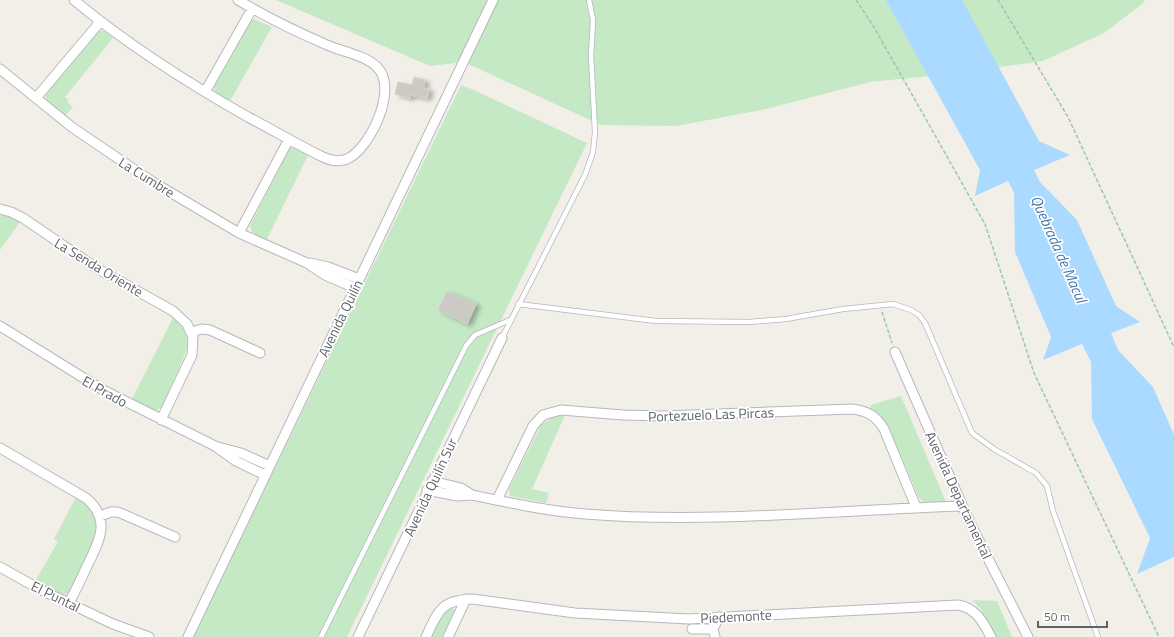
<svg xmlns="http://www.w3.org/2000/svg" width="1174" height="637" viewBox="0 0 1174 637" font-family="'Titillium Web',sans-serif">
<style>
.green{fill:#c5e8c5}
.water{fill:#aadaff}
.building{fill:#cccac5;stroke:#d6d1c6;filter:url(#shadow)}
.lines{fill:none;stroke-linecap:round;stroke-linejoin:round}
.lane-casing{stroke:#b5b8bc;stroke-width:6}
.street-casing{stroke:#b5b8bc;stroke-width:11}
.path{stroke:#9cc7a9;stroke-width:1.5;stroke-dasharray:4 2;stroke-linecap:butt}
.lane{stroke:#fff;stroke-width:4.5}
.street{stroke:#fff;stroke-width:9}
.labels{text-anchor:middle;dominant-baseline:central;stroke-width:3.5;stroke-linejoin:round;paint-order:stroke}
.street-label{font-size:14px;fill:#5f6368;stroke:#fff}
.water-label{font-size:15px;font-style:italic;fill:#4174aa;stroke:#fff}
</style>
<defs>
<filter id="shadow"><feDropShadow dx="4.5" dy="2.5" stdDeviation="2" flood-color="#0004"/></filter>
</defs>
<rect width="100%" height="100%" fill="#f1efe8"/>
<path class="green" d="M276 0H1145L1142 4 1104 33 1043 61 949 74 870 82 766 109 676 126 601 125 464 62 430 66Z
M254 19 272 27 230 101 216 93 214 87 250 22Z
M98 31H104L113 38 65 97 69 100 67 102 73 107 65 116 47 101 45 93Z
M461 85 476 91 587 143 347 637H193Z
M294 146 309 153 266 241 252 232 250 226 289 149Z
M0 215 7 216 20 222 0 250Z
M173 318C195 335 187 351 177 373 172 384 167 395 162 407L155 411 132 399Z
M901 396 946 502 925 503 919 498C909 476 890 419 870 409L871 405Z
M565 415 532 489 549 493 546 503 510 496 509 489 541 425 553 417Z
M76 497C116 520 86 559 71 589L67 594H62L35 581 58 542 54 539Z
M972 600 997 601 1012 637H994L981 609Z
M451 607 456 611 446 637H429L439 616Z"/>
<path class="water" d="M886 0H962L1039 141 1070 155 1034 170 1040 182 1077 220 1116 306 1140 322 1111 333 1118 350 1153 387 1174 435V557L1137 574 1150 538 1092 419 1091 362 1082 344 1043 360 1051 337 1015 252 1014 193 1008 181 975 196 980 170Z"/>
<path class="building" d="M414 77 425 80 423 88 429 89 427 98 410 95V98L395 94 398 82 412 85Z
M447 291 476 304 467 324 438 310Z"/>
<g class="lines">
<defs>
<path id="lane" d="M518 304 656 321 749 322 786 319 843 309 893 304 911 310 919 315 925 323 972 433 994 449 1036 473 1047 486 1053 511 1098 637
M502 338 585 175 593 152 595 132 591 55 593 20 589 0
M321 637 466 346 475 335 510 320"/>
<path id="street" d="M74 0C128 45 186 82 248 117 273 130 298 145 323 157 331 161 339 162 347 159 370 149 399 88 377 67 365 55 343 52 327 45 297 32 266 17 238 0
M0 69 73 128 153 182 239 233 307 263 325 275 355 288
M205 92 252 9
M36 98 100 22
M0 209 11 212 23 218 98 269 173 311 187 324 193 337 192 355 161 420
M239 233 289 139
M310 263 328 267 359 279
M0 326 103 390 215 446 236 461 265 475
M191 332 202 329 210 330 260 353
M895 352 970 523 1028 637
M218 447 241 453 270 466
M0 448 86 498C111 519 100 540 88 564 82 577 76 590 69 603
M432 481 461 488 472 495
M427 490 457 496 472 495C510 503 547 511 585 514 710 524 837 510 962 506
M497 500 533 426 543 415 561 410 623 415 663 416 852 409C868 411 876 416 884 429L916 507
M100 516 111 512H118L175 537
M0 567 41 590 113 624 149 637
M692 629H713
M188 637 493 0
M358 637 502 338
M426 637C438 611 441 600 472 599L575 613 689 619 958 605C976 608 983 622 991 637
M448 637 466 599
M715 637 713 629 719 617"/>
</defs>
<use href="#lane" class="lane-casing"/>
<use href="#street" class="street-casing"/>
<path class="path" d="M856 0 874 27 985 224 1034 373 1159 637
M998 0 1068 117 1174 347
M882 312 892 343"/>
<use href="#lane" class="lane"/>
<use href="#street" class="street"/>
</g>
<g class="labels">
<g class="street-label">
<text transform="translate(147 177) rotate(32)">La Cumbre</text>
<text transform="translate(99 267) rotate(31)">La Senda Oriente</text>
<text transform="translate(340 318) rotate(-64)">Avenida Quilín</text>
<text transform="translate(105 391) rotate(29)">El Prado</text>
<text transform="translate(711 414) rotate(-2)">Portezuelo Las Pircas</text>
<text transform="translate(430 487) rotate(-65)">Avenida Quilín Sur</text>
<text transform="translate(959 495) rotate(65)">Avenida Departamental</text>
<text transform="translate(56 596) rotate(26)">El Puntal</text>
<text transform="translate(736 616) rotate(-3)">Piedemonte</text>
</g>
<g class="water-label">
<text transform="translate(1059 249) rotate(66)">Quebrada de Macul</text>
</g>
</g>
<path d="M1038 621v6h69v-6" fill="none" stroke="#5f6368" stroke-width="2"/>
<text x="1044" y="621" font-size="12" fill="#5f6368" stroke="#ffffff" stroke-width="3" paint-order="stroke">50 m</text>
</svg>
